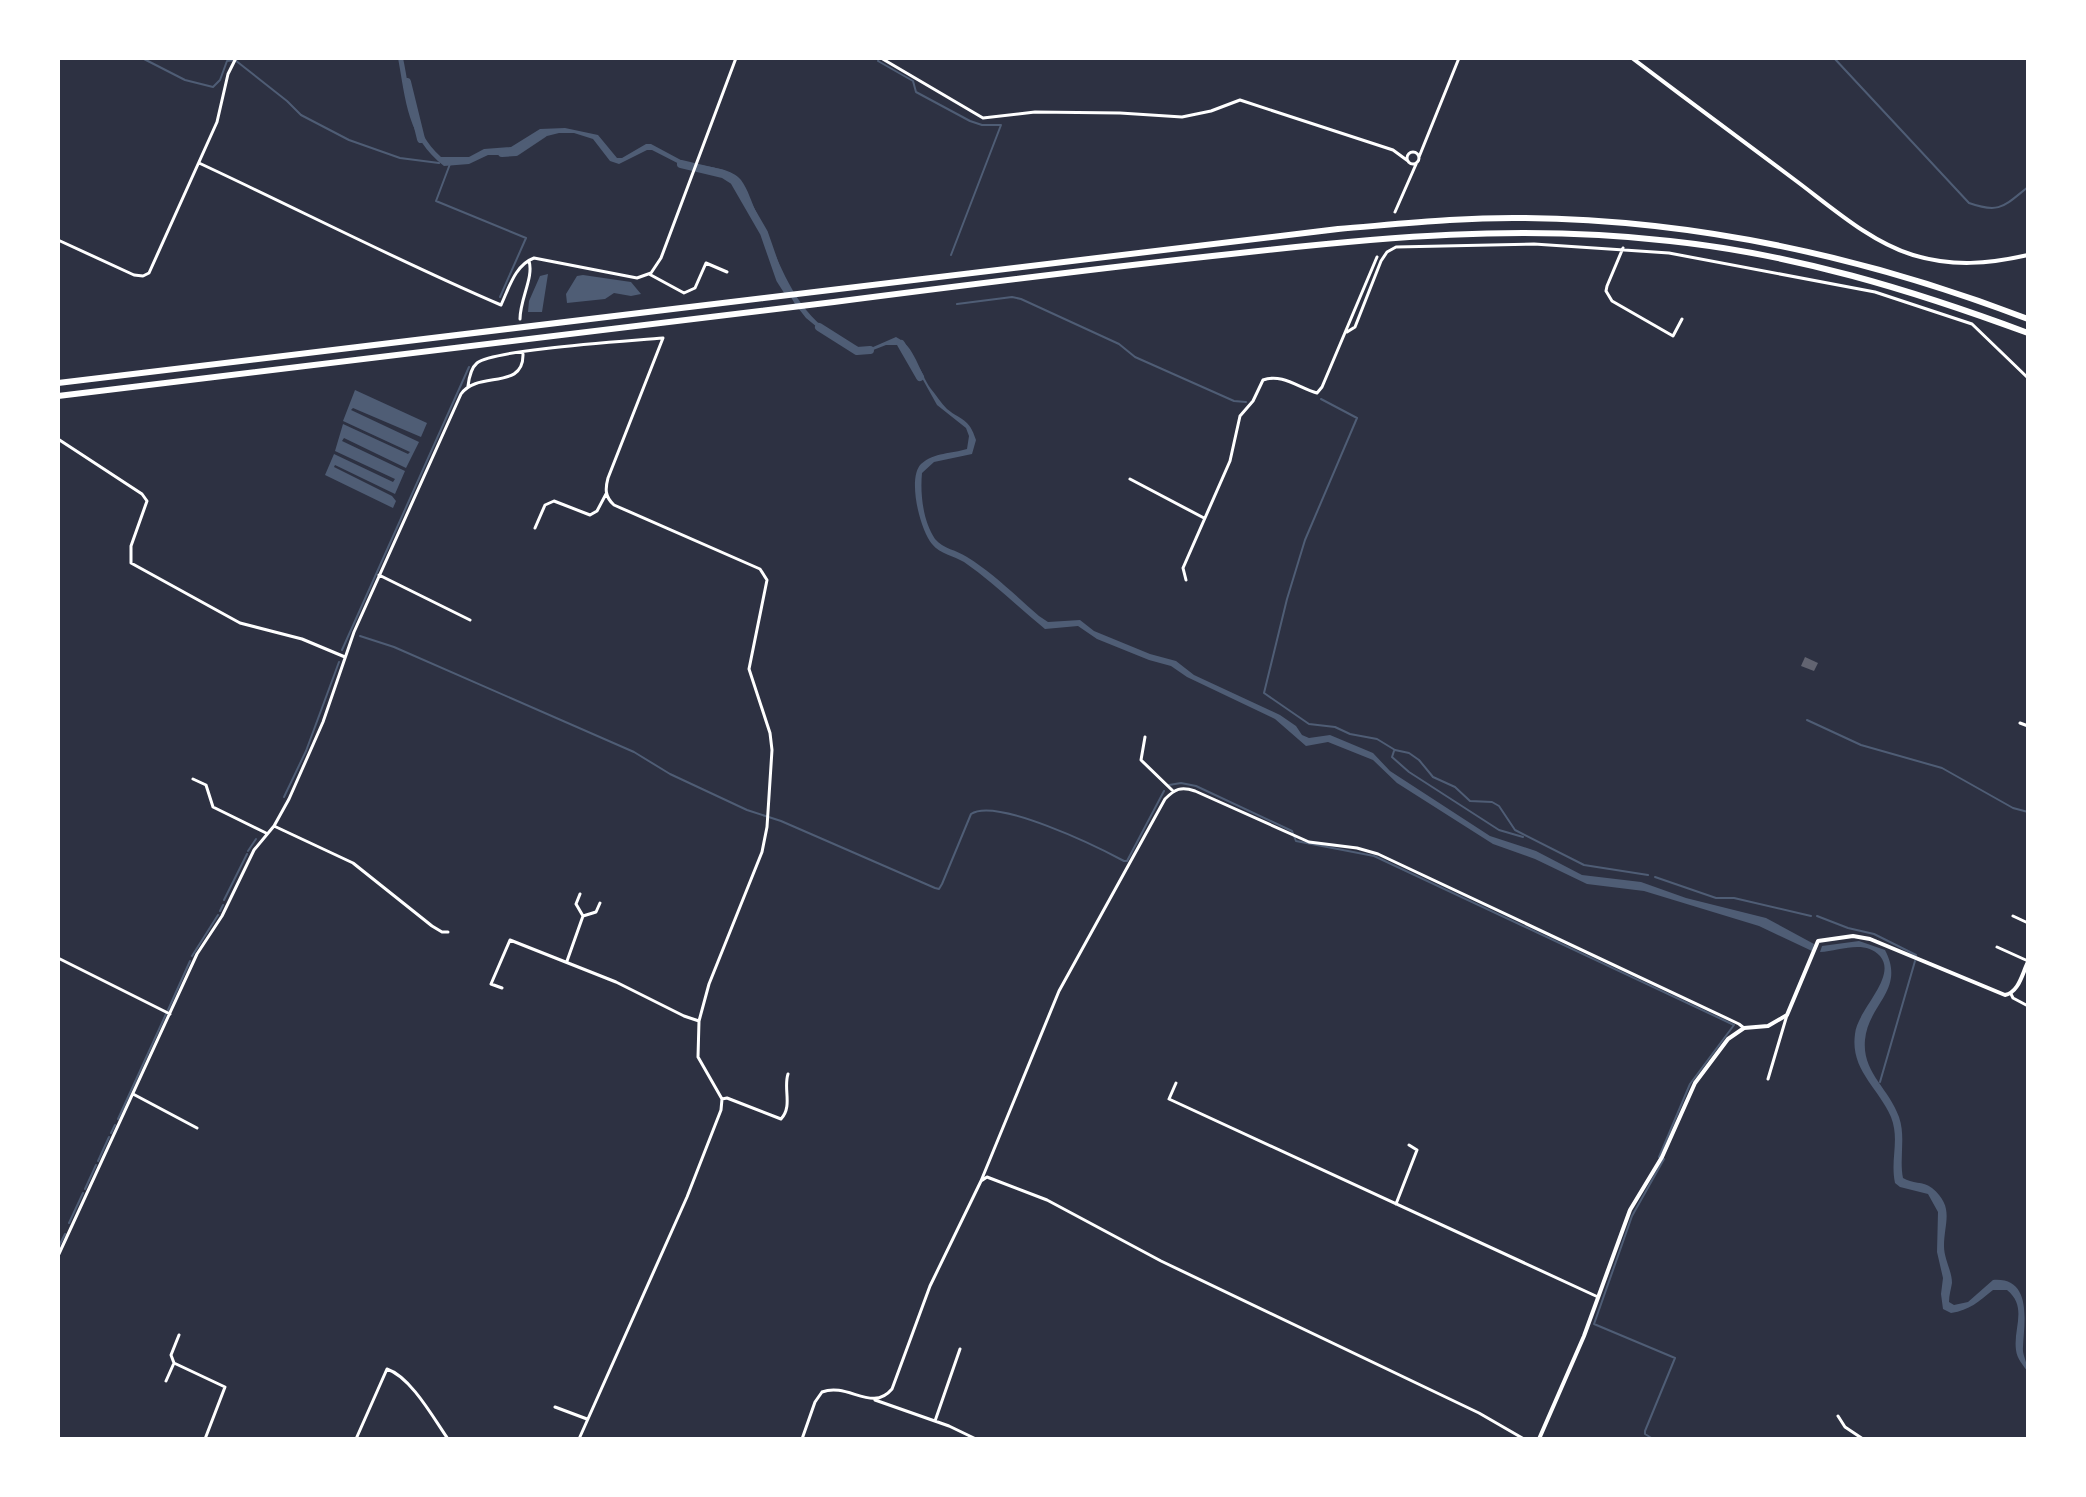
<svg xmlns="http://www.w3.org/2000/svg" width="2086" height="1497" viewBox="0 0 2086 1497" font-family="'Nunito Sans',sans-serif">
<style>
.water{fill:#4f5d75}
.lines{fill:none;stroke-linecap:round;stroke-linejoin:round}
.stream{stroke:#4f5d75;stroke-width:2}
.river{stroke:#4f5d75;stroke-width:8}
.building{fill:#626471}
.minor{stroke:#fff;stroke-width:3}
.tertiary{stroke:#fff;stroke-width:4}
.secondary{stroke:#fff;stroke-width:4}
.motorway{stroke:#fff;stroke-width:6}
</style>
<rect width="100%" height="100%" fill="#2d3142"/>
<path class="water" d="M398 58H403C411 96 411 130 441 157H469L484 149 511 147 540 129 565 128 598 135 617 158H622L646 144H651L692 166 691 170 652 150H647L619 164 610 161 593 139 574 133H559L535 139 509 155H488L469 164 444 166C407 137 406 101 398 58Z
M701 165C714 168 732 169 741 180 748 189 752 204 757 214 786 275 795 323 864 351L896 337C915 346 919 372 931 389 936 395 941 403 947 409 962 421 969 418 976 440L972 454 934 462 922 473C920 494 923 521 935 539 943 549 957 550 967 557 993 573 1016 596 1039 616L1048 622 1080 620 1094 631 1150 654 1176 661 1194 675 1280 715 1296 726 1302 735 1309 738 1330 735 1373 753 1390 771 1490 836 1536 851 1582 875 1641 882 1686 898 1766 918 1814 944 1812 951 1759 926 1644 891 1587 884 1535 859 1493 844 1397 783 1373 760 1328 742 1306 746 1275 719 1187 677 1171 666 1149 660 1097 639 1078 626 1045 629C1018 607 993 582 964 562 954 556 940 554 932 544 920 530 907 478 921 464 935 452 951 454 967 449L969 436 966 428 937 405 908 353 901 345H886L863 354 817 327 806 318 795 304 781 280 764 233 738 183 727 174 699 170Z
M548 274 542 312H528L529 301 540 276Z
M583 275 631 282 641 294 631 296 614 293 605 299 567 303 566 294 577 276Z
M355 390 427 423 421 437 353 408 351 410 419 442 406 468 344 438 342 441 405 471 395 494 335 465 334 467 392 496 396 501 393 508 325 475 334 454 393 482 395 479 335 451 343 424 408 454 410 452 343 421Z
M1859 941 1885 950C1906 990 1868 1004 1865 1040 1862 1073 1889 1088 1899 1117 1906 1137 1899 1158 1903 1178 1912 1184 1923 1181 1932 1188 1955 1207 1944 1223 1944 1246 1944 1259 1952 1271 1952 1283 1951 1289 1949 1295 1949 1302L1954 1305 1968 1302 1993 1280C2033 1277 2024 1323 2023 1347 2022 1356 2028 1363 2028 1372 2023 1365 2017 1359 2016 1350 2013 1328 2028 1307 2007 1290H1993C1978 1302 1970 1310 1951 1313L1943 1309 1941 1294 1943 1278 1937 1252 1938 1212 1928 1194 1900 1187 1895 1183C1890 1159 1900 1140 1891 1117 1878 1087 1850 1070 1855 1034 1857 1010 1898 977 1880 956 1865 939 1839 951 1820 952L1822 946Z"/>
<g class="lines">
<path class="stream" d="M142 58 185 80 213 87 220 80 227 61 235 60 287 101 301 115 349 140 400 158 439 163
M879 58 878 61 913 81 916 92 970 121 982 125H1001L951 255
M1834 58 1969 203C2000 214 2004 206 2028 187
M450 164 436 201 526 238 500 297
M957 304 1012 297 1021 299 1119 344 1135 357 1234 401 1246 402
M1321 399 1357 418 1305 540 1287 599 1264 693 1309 724 1335 727 1350 734 1377 739 1395 750 1409 753 1419 760 1433 777 1455 787 1470 801 1492 802 1499 806 1515 830 1584 865 1648 875
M360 636 394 647 634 752 670 774 747 810 781 821 935 888 939 889 942 884 971 814C996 797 1098 847 1124 861H1127L1164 791
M342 650 469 367
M1807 720 1861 745 1942 768 2013 808 2028 812
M1394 751 1392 757 1409 772 1499 830 1523 837
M1169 785 1181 783 1196 786 1292 831 1296 841 1374 856 1734 1025 1690 1084 1659 1157
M284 797 306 751 339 662
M248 851 256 839
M1655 877 1716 898H1734L1811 916
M224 900 247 854
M220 911 223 905
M1817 916 1848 928 1874 934 1916 955
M192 956 218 915
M168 1010 190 961
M1880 1082 1915 961
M118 1119 166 1014
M111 1133 115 1125
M98 1161 109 1137
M85 1189 96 1165
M69 1223 83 1193
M58 1248 65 1234
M1653 1439 1645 1434V1431L1675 1358 1594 1324 1632 1216 1664 1159"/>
<path class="river" d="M407 82 421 139
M502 153 516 152 543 134
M681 164 723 174 734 181 764 233 780 279 787 290
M819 327 857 351 870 350
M901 344 920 377"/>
</g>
<path class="building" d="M1805 657 1818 663 1814 671 1801 666Z"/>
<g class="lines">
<path class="minor" d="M881 58 983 118 1035 112 1120 113 1182 117 1211 111 1240 100 1393 150 1408 161
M1407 158a6 6 0 1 1 12 0a6 6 0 1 1-12 0Z
M1419 157 1459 58
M199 163C300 210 398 261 501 305 509 288 515 265 534 258L637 278 651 273 661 258 736 58
M1395 212 1417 162
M58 240 134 275 143 276 149 273 217 122 228 74 236 58
M1623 248 1607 286 1606 291 1612 301 1673 336 1682 319
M649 274 684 293 695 288 706 263 727 272
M520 319C520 299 534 277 529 261
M1347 332 1355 327 1381 261 1387 252 1396 247 1534 244 1669 253 1875 292 1972 324 2028 378
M468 386C469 378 471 368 477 363 495 349 632 341 663 338L608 478C605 489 605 497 614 505L760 569 767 580 749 669 770 733 772 750 767 827 762 852 709 984 699 1021 698 1057 722 1099 721 1110 687 1197 579 1439
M58 439 142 494 147 501 131 546V563L240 623 302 639 345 657
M1130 479 1204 518
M535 528 545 505 554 501 590 515 597 511 606 494
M379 575 470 620
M1186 580 1183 568 1230 461 1240 416 1253 401 1263 380C1282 373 1299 388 1317 393L1322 387 1377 257
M2020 723 2028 726
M1145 737 1141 760 1173 791
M193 779 206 785 213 807 266 833
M2028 786V785
M274 826 353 863 432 926 442 932H448
M583 916 596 912 600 903
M2013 916 2028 923
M1997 947 2028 961
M58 958 170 1014
M567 961 583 916 576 904 580 894
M502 988 491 984 510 940 616 982 684 1016 699 1021
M2011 994 2013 998 2028 1006
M1768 1079 1787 1015
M1176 1083 1169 1099 1598 1297
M133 1094 197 1128
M722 1099 727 1098 781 1119C793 1106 783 1089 788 1074
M981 1181 1059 991 1165 799C1175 789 1181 786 1195 791L1309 842 1357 848 1378 854 1739 1024 1744 1028
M1396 1204 1417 1150 1409 1145
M58 1256 197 954 222 916 254 850 274 826 289 799 323 722 354 632 461 394C478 370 524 391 523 354
M179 1335 171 1355 174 1363 225 1387 205 1439
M166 1381 174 1363
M875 1400 949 1426 976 1439
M555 1407 587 1419
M1838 1416 1845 1427 1863 1439
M935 1421 960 1349
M356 1439 387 1369C411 1377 434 1419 448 1439
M802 1439 815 1402 822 1392C848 1382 872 1413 892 1389L930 1286 981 1181 987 1177 1047 1200 1161 1261 1479 1413 1524 1439"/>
<path class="tertiary" d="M1539 1439 1584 1336 1630 1210 1662 1157 1695 1083 1728 1039 1744 1028 1768 1026 1787 1015 1818 941 1853 936 1870 939 2005 995C2019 992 2022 974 2028 962"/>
<path class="secondary" d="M1632 58C1686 99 1740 139 1795 180 1830 206 1870 242 1913 255 1953 267 1988 264 2028 255"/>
<path class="motorway" d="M58 383 1338 229C1400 224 1462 217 1525 218 1699 220 1866 257 2028 319
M58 396C316 365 575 335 834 302 966 285 1098 268 1231 254 1381 237 1520 224 1670 241 1794 254 1912 290 2028 333"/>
</g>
<rect width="2086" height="1497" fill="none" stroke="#ffffff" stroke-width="120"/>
</svg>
